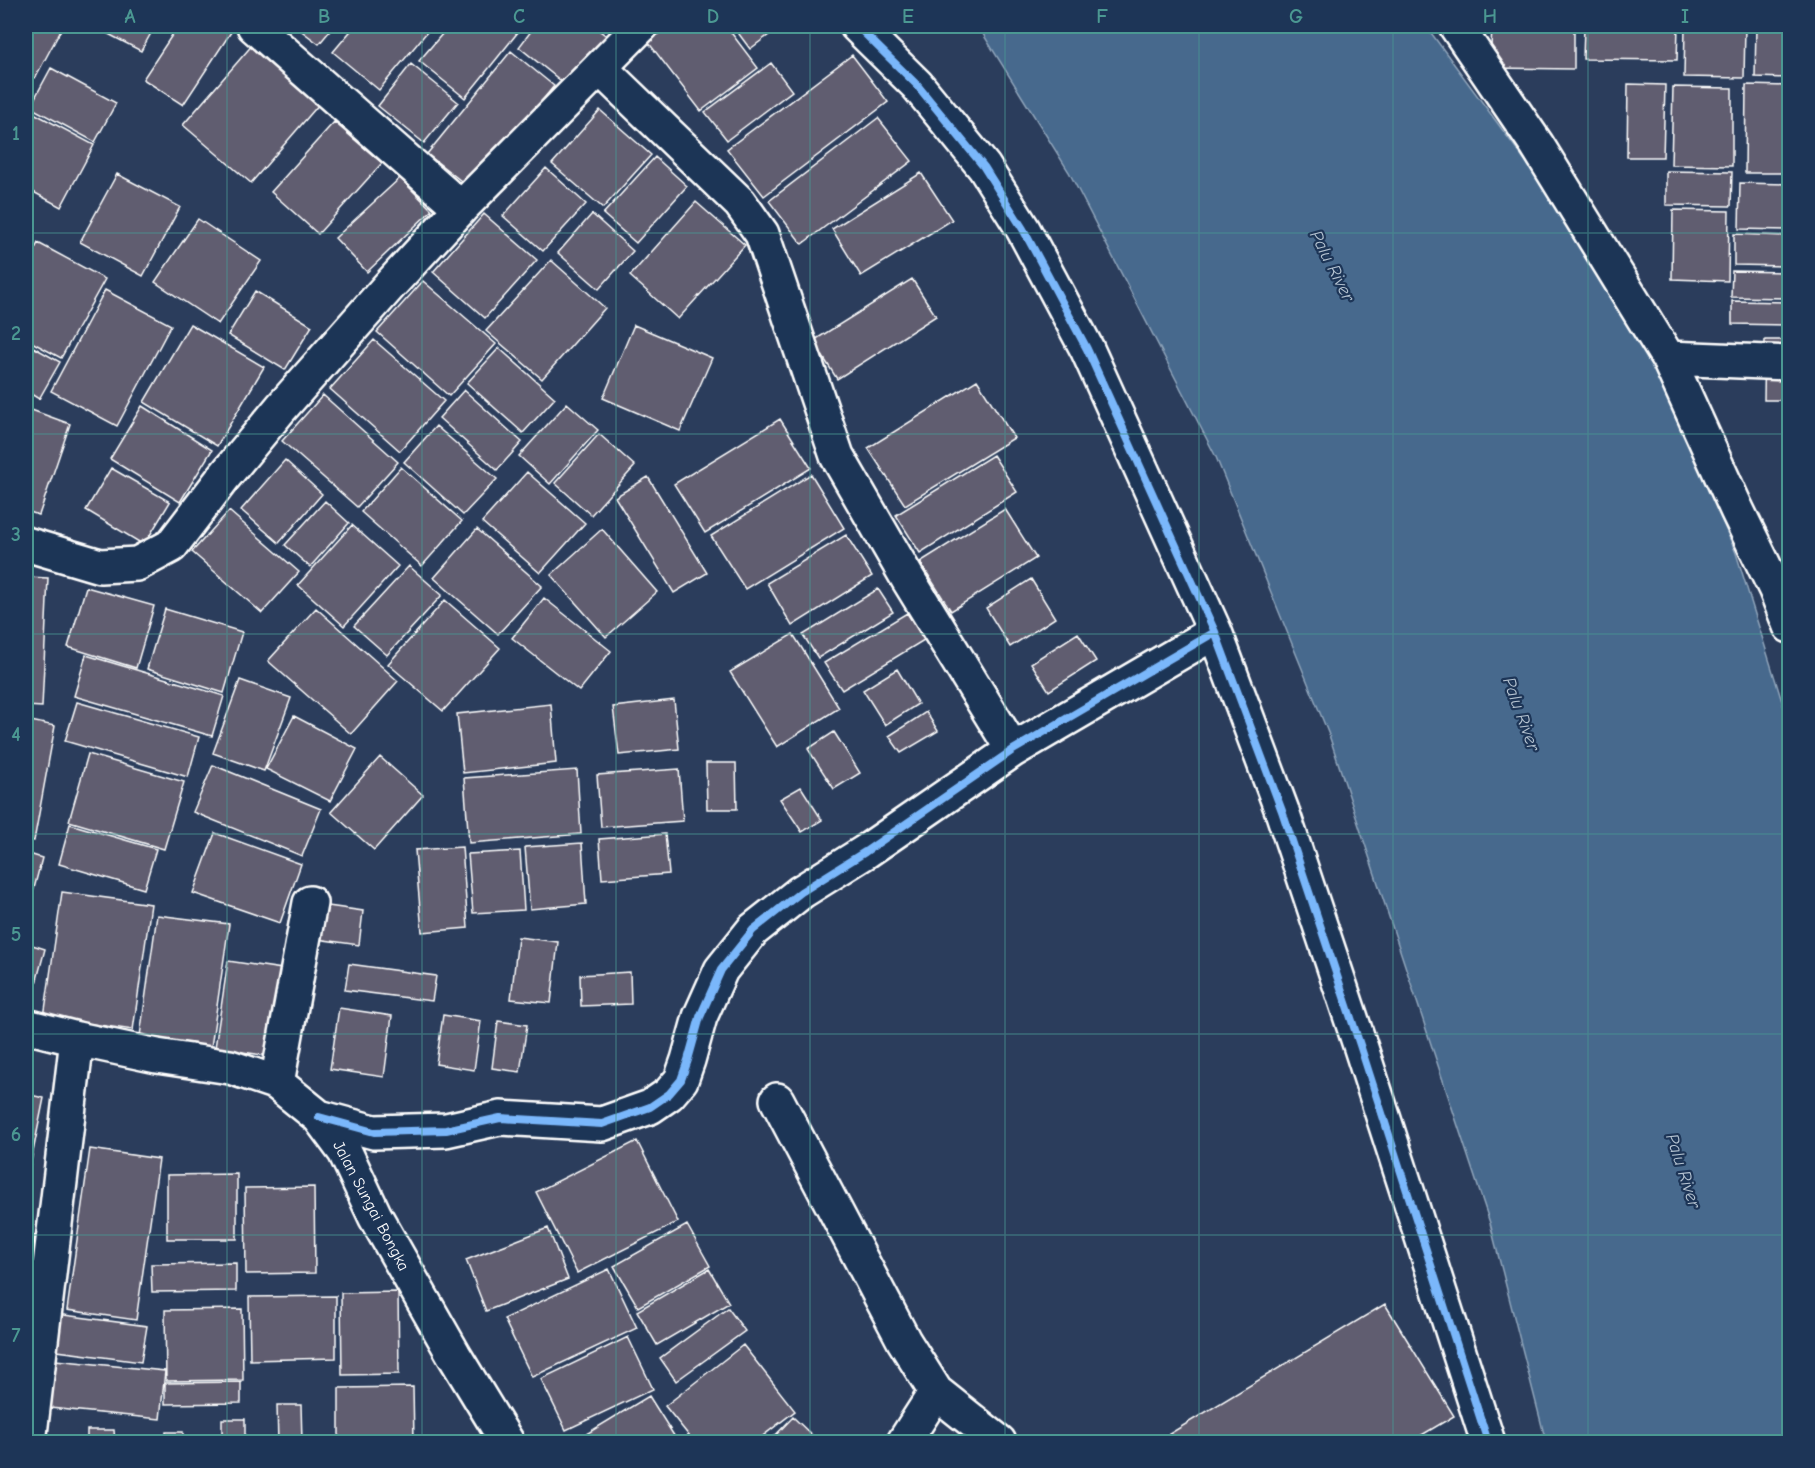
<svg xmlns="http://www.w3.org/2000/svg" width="1815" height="1468" viewBox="0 0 1815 1468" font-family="'Comic Neue',sans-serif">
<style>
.water{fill:#46698d;stroke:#90a5bb;stroke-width:1.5}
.building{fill:#615d70;stroke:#fff;stroke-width:1.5}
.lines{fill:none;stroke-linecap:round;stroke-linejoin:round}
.minor-casing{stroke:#fff;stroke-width:38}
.minor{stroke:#1d3557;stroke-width:33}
.cycleway-casing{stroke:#1d3557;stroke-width:11}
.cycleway{stroke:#7ab7fb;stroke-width:8}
.grid{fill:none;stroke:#4b9892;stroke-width:1.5;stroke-opacity:0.55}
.labels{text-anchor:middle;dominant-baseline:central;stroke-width:4.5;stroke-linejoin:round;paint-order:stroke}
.street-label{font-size:16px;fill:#fff;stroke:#1d3557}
.water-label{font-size:18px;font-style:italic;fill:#b5c3d1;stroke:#1d3557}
.neatline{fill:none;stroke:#4b9892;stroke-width:2}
.grid-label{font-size:20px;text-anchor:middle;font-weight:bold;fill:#4b9892}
</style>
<rect width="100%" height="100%" fill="#2b3d5c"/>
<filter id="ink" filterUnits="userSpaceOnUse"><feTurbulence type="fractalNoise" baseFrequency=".0167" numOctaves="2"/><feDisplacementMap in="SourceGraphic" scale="12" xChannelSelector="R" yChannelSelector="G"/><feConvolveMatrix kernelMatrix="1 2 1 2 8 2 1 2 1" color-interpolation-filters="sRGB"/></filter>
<g filter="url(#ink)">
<path class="water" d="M978 26H1426L1532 170 1625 312 1651 356 1736 553 1789 724V1442H1546L1490 1223 1329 735 1216 457 1069 172Z"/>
<path class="building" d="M26 26H63L35 78 26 73Z
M93 26H155L141 51Z
M178 26H235L183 105 143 79Z
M295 26H334L319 44Z
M355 26H432L379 90 333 52Z
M449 26H523L465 98 419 61Z
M535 26H593L612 40 571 89 519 47Z
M670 26H726L758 68 701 111 648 42Z
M733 26H781L750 49Z
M1492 26H1574V69L1490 68Z
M1584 26H1678L1677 60 1583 59Z
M1685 26H1745L1744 78 1684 77Z
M1756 26H1790V78L1755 77Z
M254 43 321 102 251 183 183 125Z
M511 51 554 86 470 188 427 154Z
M852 55 888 102 764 196 727 149Z
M771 63 792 91 727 140 705 112Z
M411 64 458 102 424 143 378 106Z
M51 68 116 103 95 142 30 107Z
M26 80 33 84 26 97Z
M1628 84 1665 85 1663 157H1627Z
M1746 85 1790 86V173H1745Z
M1673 87 1732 88V166L1671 165Z
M600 110 651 155 603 208 552 164Z
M30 111 94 145 61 207 26 188V118Z
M878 118 912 161 802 244 769 201Z
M334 122 382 163 318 234 271 192Z
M655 157 687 186 636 243 603 214Z
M546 168 586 204 543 251 503 216Z
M1666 171 1732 172 1731 206 1666 205Z
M921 173 952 220 861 276 832 229Z
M117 174 180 207 143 276 80 242Z
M400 178 432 210 367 272 335 238Z
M1740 183 1790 184V230L1739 229Z
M696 202 745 245 678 319 630 276Z
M1673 210 1729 211 1728 281 1672 279Z
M484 214 537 260 485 318 433 272Z
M592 214 633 251 599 289 558 253Z
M198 219 261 261 218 324 155 282Z
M1734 234 1790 236V266L1734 265Z
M38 243 105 279 61 358 26 339V266Z
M551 260 605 308 542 379 486 331Z
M1732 271 1790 272V298L1731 297Z
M912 279 936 316 837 379 813 341Z
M423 281 496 344 449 396 377 332Z
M105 290 171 325 117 426 51 391Z
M255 291 312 326 285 370 228 335Z
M1732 301 1790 302V325L1732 324Z
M190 324 264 367 217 446 144 402Z
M634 325 712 358 680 431 603 398Z
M374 340 444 401 400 451 330 389Z
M1765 340H1790V400H1764Z
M26 343 60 362 39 399 26 391Z
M499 348 555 398 523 433 467 383Z
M977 380 1014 438 905 505 868 448Z
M464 390 522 442 497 470 439 418Z
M323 395 398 462 357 507 282 441Z
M567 403 598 430 550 484 519 456Z
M142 406 212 450 180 502 110 459Z
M26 408 70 424 39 515 26 511Z
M780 419 811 468 705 533 674 484Z
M436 426 497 479 463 515 404 462Z
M599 434 635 466 591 515 555 483Z
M993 455 1017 492 920 553 896 515Z
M285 460 322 494 279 543 241 510Z
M401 467 462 521 422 566 361 512Z
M111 468 170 502 144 545 86 510Z
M527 472 585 523 540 573 482 522Z
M811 474 844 528 745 589 711 536Z
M648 477 707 573 674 593 615 497Z
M325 501 349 523 310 567 285 545Z
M1005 509 1036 558 951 611 920 562Z
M229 511 299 572 262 613 192 552Z
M352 525 398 566 344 626 298 585Z
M477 529 542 586 498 634 434 578Z
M602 529 657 592 606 637 551 575Z
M846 535 872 576 792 626 767 583Z
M409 566 442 595 387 655 354 626Z
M26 577 48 578 42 707 26 706Z
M1031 579 1055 618 1010 647 986 608Z
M86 587 154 606 136 668 68 647Z
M878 589 893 612 818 658 803 635Z
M544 598 611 651 579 691 512 638Z
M445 600 500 648 443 711 388 664Z
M316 608 398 681 351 734 268 661Z
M165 609 242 632 224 693 147 669Z
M907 613 924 640 842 690 824 663Z
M1078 633 1096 661 1049 691 1031 663Z
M793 634 839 708 777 747 730 672Z
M86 655 224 696 212 736 74 696Z
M897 669 918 704 885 725 863 690Z
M240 680 291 698 264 771 213 753Z
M674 700 679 749 619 755 613 707Z
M77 702 199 737 188 777 65 741Z
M551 704 556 763 463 773 457 714Z
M926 712 938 731 901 753 889 736Z
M294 716 357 749 330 801 266 769Z
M26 720 55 726 34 841 26 840Z
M834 732 860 773 834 789 808 749Z
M88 754 184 782 164 849 69 821Z
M380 757 423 795 374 850 331 812Z
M706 763H736L737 809H707Z
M213 765 321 809 302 856 193 812Z
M679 769 683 821 601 827 597 775Z
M577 770 581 834 469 843 464 778Z
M801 787 822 820 802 832 780 799Z
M70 824 156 849 144 889 59 864Z
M215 833 301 864 280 923 193 893Z
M665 834 669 874 602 879 599 839Z
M582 843 586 904 530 909 525 847Z
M462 847 468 928 422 932 415 850Z
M520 851 524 910 473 913 468 854Z
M26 853 42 858 26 919Z
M62 892 151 904 133 1030 44 1017Z
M321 905 363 911 359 945 317 939Z
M157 915 229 924 211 1047 140 1036Z
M518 937 558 942 551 1003 511 999Z
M26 943 45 949 26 1021Z
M228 961 282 969 269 1056 215 1048Z
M349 964 436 976 432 1001 345 990Z
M630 972 631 1004 581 1006 580 975Z
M339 1008 392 1016 384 1077 330 1069Z
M443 1015 481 1021 474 1070 436 1064Z
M498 1021 527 1025 520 1072 492 1068Z
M26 1094 44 1098 26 1186Z
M637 1141 678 1222 577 1273 536 1192Z
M90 1149 159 1159 136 1320 67 1310Z
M237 1174V1239H167V1175Z
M314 1187 315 1273 246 1274 245 1188Z
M687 1225 710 1266 638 1307 614 1266Z
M548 1228 568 1279 486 1311 466 1260Z
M26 1233 35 1235 26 1279Z
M236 1263V1291L152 1292 151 1264Z
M609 1269 637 1328 532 1377 504 1319Z
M709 1269 729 1303 657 1345 637 1311Z
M398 1292 399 1374 342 1375 341 1293Z
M336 1296V1358L250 1360 249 1297Z
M1385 1304 1454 1416 1410 1442H1156Z
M728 1308 745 1331 676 1381 660 1358Z
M242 1309 243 1380 166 1381 165 1310Z
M56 1314 147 1326 141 1362 50 1350Z
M628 1337 653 1389 566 1430 541 1379Z
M743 1345 795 1411 755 1442H694L665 1406Z
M55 1360 165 1371 160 1419 50 1408Z
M241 1382V1403L165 1404V1383Z
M413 1387 414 1442H339V1388Z
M649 1396 678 1442H573Z
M277 1405H301L302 1442H278Z
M793 1417 819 1442H769Z
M222 1419H245V1442H222Z
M87 1430H114L115 1442H87Z
M166 1432H183V1442H166Z"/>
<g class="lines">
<defs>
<path id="minor" d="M254 26 461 208
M857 26 917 85 944 118 984 167 1023 229 1087 349 1215 632 1282 811 1360 1045 1488 1442
M1456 26 1537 145 1668 358 1737 510 1776 590 1790 626
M600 68 740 203 762 234 837 456 908 579 1013 750
M1668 358 1790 363
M26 544 100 566 137 564 171 546 223 478 281 408 389 286 461 208 641 26
M26 1026 77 1039 157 1056 230 1067 277 1083 319 1117 345 1152 375 1216 454 1355 507 1442
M277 1083 310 903
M777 1100 904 1341 936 1392
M319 1117 374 1132 446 1130 500 1118 602 1124 650 1107 669 1094 681 1080 688 1060 700 1017 721 970 753 930 801 892 865 852 1013 750 1215 632
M29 1442 77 1039
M904 1442 936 1392 999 1442"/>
</defs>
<use href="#minor" class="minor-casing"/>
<use href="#minor" class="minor"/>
<defs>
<path id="cycleway" d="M857 26 917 85 944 118 984 167 1023 229 1087 349 1215 632 1282 811 1360 1045 1488 1442
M319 1117 374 1132 446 1130 500 1118 602 1124 650 1107 669 1094 681 1080 688 1060 700 1017 721 970 753 930 801 892 865 852 1013 750 1215 632"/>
</defs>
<use href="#cycleway" class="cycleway-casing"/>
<use href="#cycleway" class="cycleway"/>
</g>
</g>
<path class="grid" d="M227 26V1442M422 26V1442M616 26V1442M810 26V1442M1005 26V1442M1199 26V1442M1393 26V1442M1588 26V1442M26 233H1790M26 434H1790M26 634H1790M26 834H1790M26 1034H1790M26 1235H1790"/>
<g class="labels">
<g class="street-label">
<text transform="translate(371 1206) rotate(62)">Jalan Sungai Bongka</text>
</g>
<g class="water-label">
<text transform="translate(1332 266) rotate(63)">Palu River</text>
<text transform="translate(1521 714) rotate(70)">Palu River</text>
<text transform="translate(1683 1171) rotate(72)">Palu River</text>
</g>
</g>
<rect width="1815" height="1468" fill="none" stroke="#1d3557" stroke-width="66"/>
<rect x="33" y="33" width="1749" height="1402" class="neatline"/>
<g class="grid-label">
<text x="130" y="23">A</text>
<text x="324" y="23">B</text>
<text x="519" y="23">C</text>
<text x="713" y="23">D</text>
<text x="908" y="23">E</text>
<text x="1102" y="23">F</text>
<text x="1296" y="23">G</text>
<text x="1490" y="23">H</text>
<text x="1685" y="23">I</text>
<text x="16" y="140">1</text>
<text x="16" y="340">2</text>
<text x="16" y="541">3</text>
<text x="16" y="741">4</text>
<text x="16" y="941">5</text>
<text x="16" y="1141">6</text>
<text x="16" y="1342">7</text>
</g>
</svg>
